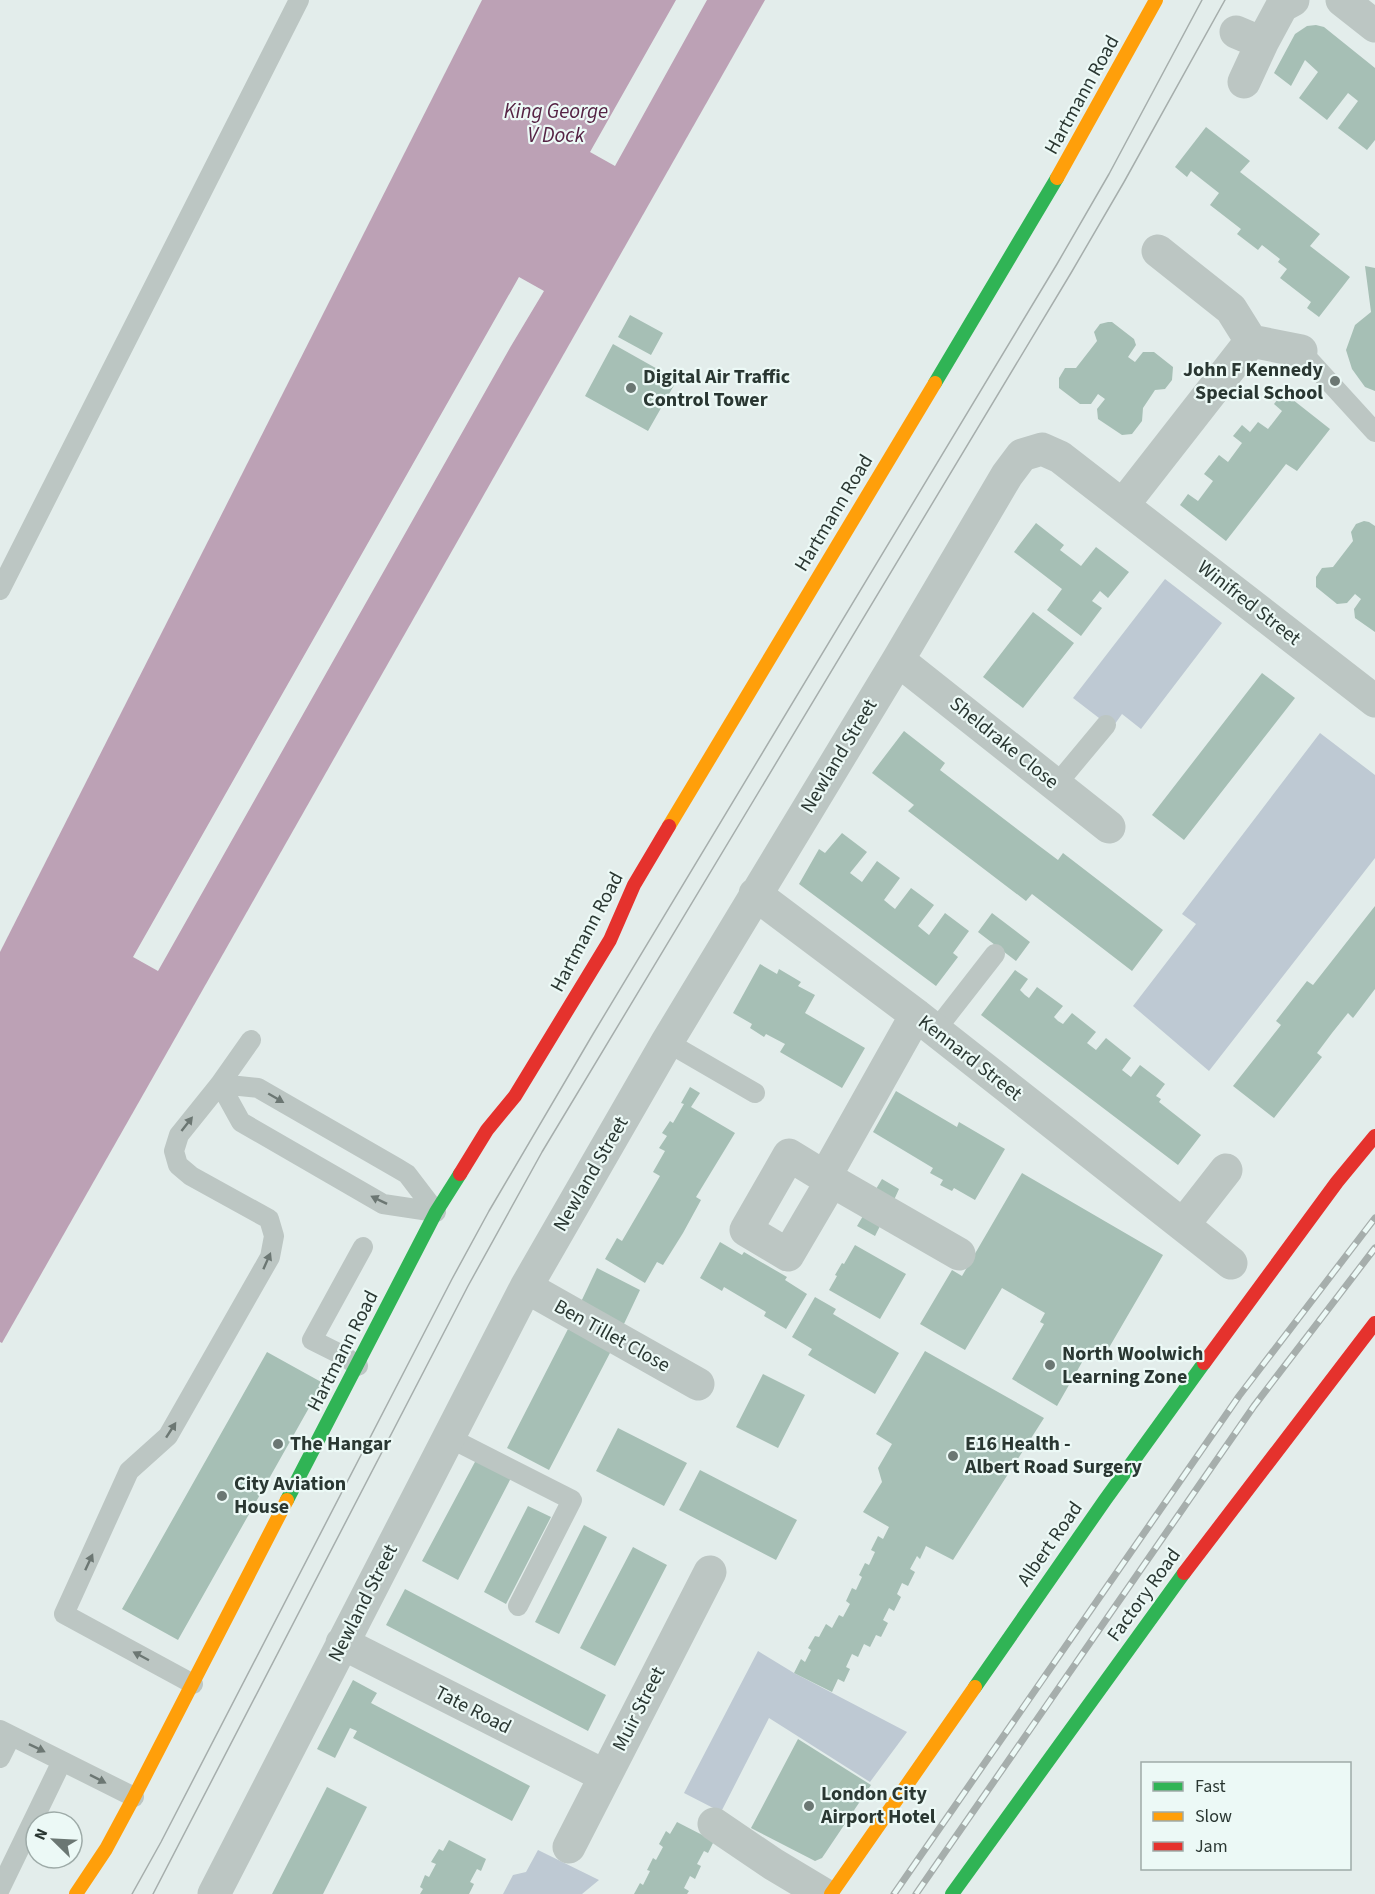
<svg xmlns="http://www.w3.org/2000/svg" width="1375" height="1894" viewBox="0 0 1375 1894" font-family="'Source Sans 3',sans-serif">
<style>
.green{fill:#bec9d3}
.water{fill:#bca1b5}
.pier{fill:#e3edeb}
.building{fill:#a6bfb5}
.lines{fill:none;stroke-linecap:round;stroke-linejoin:round}
.lane{stroke:#bcc6c3;stroke-width:20}
.street{stroke:#bcc6c3;stroke-width:33}
.fast{stroke:#30b455;stroke-width:14}
.slow{stroke:#ff9f0a;stroke-width:14}
.jam{stroke:#e5322d;stroke-width:14}
.tram{stroke:#a6aeac;stroke-width:1.5}
.rail-casing{stroke:#a6aeac;stroke-width:7}
.rail{stroke:#ecf9f6;stroke-width:4.5;stroke-dasharray:14;stroke-linecap:butt}
.oneway{fill:#6c7773}
.poi-dot{fill:#6b7773;stroke:#ecf9f6;stroke-width:2}
.labels{text-anchor:middle;dominant-baseline:central;stroke-width:4.5;stroke-linejoin:round;paint-order:stroke}
.street-label{font-size:20px;fill:#2a3732;stroke:#ecf9f6}
.poi-label{font-size:20px;font-weight:bold;fill:#2a3732;stroke:#ecf9f6;text-anchor:start}
.water-label{font-size:21px;font-style:italic;fill:#552344;stroke:#ecf9f6}
</style>
<rect width="100%" height="100%" fill="#e3edeb"/>
<path class="green" d="M1165 579 1222 623 1141 729 1122 714 1112 728 1073 698Z
M1320 733 1375 775V858L1209 1071 1133 1006 1196 924 1182 914Z
M758 1651 794 1673 907 1732 870 1782 769 1718 721 1812 684 1793Z
M538 1850 599 1880 582 1894H503L513 1875 526 1872Z"/>
<path class="water" d="M482 0H765L2 1343 0 1342V952Z"/>
<path class="pier" d="M676 0H707L615 166 590 152Z
M519 277 544 291 511 346 158 971 133 957Z"/>
<path class="building" d="M1316 25 1324 27 1375 68V140L1367 150 1338 128 1358 101 1348 93 1327 120 1299 98 1318 72 1305 60 1291 86 1274 73 1295 34 1307 26Z
M1206 127 1250 161 1240 172 1320 234 1310 246 1350 277 1319 317 1307 308 1311 302 1280 278 1287 269 1278 262 1280 259 1262 245 1258 250 1237 234 1241 229 1210 205 1219 193 1191 171 1187 177 1175 167Z
M1365 266 1375 268V391L1365 387 1352 369 1346 350 1355 325 1371 312Z
M630 315 663 333 651 355 618 337Z
M1108 322H1112L1134 339 1136 345 1128 357 1135 362 1143 352H1154L1173 367 1172 380 1165 389 1155 390 1143 408 1142 421 1132 434 1122 435 1098 419 1097 409 1105 399 1098 394 1091 404H1080L1059 388V378L1065 368H1076L1097 341 1094 332 1100 324Z
M613 344 677 380 648 431 585 396Z
M1283 392 1330 429 1297 471 1286 464 1226 541 1180 505 1188 494 1198 501 1213 481 1204 474 1219 455 1228 462 1242 443 1233 436 1242 425 1250 432 1258 422 1268 429 1282 411 1274 404Z
M1364 521 1369 522 1375 526V632L1355 618 1354 609 1361 599 1355 594 1347 603 1337 604 1316 587V577L1322 568 1333 567 1353 541 1351 532 1356 524Z
M1036 523 1064 545 1060 550 1081 566 1096 547 1129 572 1108 598 1100 591 1092 601 1102 608 1081 636 1047 610 1062 589 1014 552Z
M1033 612 1074 643 1023 708 983 677Z
M1262 673 1295 698 1184 840 1152 815Z
M904 731 945 763 940 770 1038 845 1058 860 1063 853 1163 930 1132 971 1032 894 1026 901 908 811 914 805 872 773Z
M842 833 867 852 850 873 862 882 877 861 900 878 884 900 890 905 895 909 911 888 934 905 918 926 929 935 945 913 969 931 953 953 958 957 936 986 799 884 819 849 825 853Z
M1375 906V989L1353 1018 1348 1013 1332 1033 1317 1053 1322 1057 1274 1118 1233 1086 1281 1025 1276 1021 1307 981 1313 985Z
M992 913 1030 942 1016 961 978 932Z
M760 964 777 974 779 969 801 982 798 986 815 995 805 1013 865 1048 842 1088 780 1052 785 1044 766 1034 764 1037 750 1028 752 1024 733 1013Z
M1015 970 1028 979 1020 990 1025 995 1029 998 1037 987 1063 1006 1054 1017 1058 1021 1063 1024 1072 1013 1096 1032 1087 1043 1096 1050 1106 1038 1131 1058 1122 1070 1131 1077 1140 1065 1165 1084 1156 1096 1161 1099 1159 1102 1201 1135 1178 1165 981 1015Z
M690 1087 700 1093 691 1107 735 1133 696 1197 701 1200 683 1233 663 1265 657 1262 645 1283 605 1259 617 1238 622 1241 660 1176 653 1172 665 1151 659 1148 667 1136 662 1133 670 1121 673 1123 684 1104 681 1103Z
M896 1091 957 1127 959 1122 1005 1149 975 1200 954 1188 952 1191 940 1185 943 1180 930 1173 933 1168 873 1132Z
M1022 1173 1163 1255 1103 1358 1089 1350 1057 1406 1012 1379 1044 1324 1040 1322 1045 1313 1002 1288 965 1350 920 1324 952 1270 962 1276Z
M882 1179 899 1189 894 1200 876 1189Z
M863 1216 880 1226 875 1236 857 1226Z
M720 1242 742 1255 744 1252 787 1277 785 1280 807 1294 786 1329 764 1316 766 1312 724 1287 722 1291 700 1278Z
M855 1245 906 1274 880 1319 829 1290 837 1276 835 1275 842 1263 844 1264Z
M597 1268 640 1290 623 1326 580 1304Z
M815 1297 836 1309 833 1314 899 1353 875 1394 808 1355 812 1349 792 1337Z
M568 1329 611 1351 549 1470 507 1448Z
M925 1351 1044 1418 953 1560 926 1546 920 1559 917 1556 910 1569 915 1572 908 1586 902 1583 897 1594 901 1597 894 1611 889 1608 883 1620 888 1623 881 1637 876 1635 870 1647 864 1644 858 1657 852 1654 846 1667 850 1669 844 1682 838 1679 832 1692 794 1673 801 1659 805 1662 811 1650 808 1648 815 1636 819 1637 826 1624 832 1628 839 1615 843 1617 850 1604 846 1601 852 1588 856 1590 862 1577 859 1575 865 1563 869 1565 875 1552 871 1550 878 1536 883 1539 889 1527 863 1512 882 1482 878 1468 892 1444 876 1434Z
M267 1352 323 1383 178 1640 122 1609Z
M763 1374 805 1395 778 1448 736 1427Z
M618 1428 687 1463 664 1506 596 1471Z
M476 1460 511 1478 458 1580 422 1561Z
M700 1470 797 1520 776 1560 679 1510Z
M528 1506 551 1517 506 1604 484 1592Z
M584 1525 607 1537 559 1634 535 1622Z
M633 1547 667 1565 615 1666 580 1648Z
M405 1589 606 1695 588 1731 386 1625Z
M353 1680 377 1693 371 1703 530 1786 512 1821 353 1738 357 1731 350 1728 335 1758 317 1749Z
M798 1739 871 1785 822 1858 815 1861 751 1828Z
M327 1787 367 1807 323 1894H272Z
M677 1822 714 1841 708 1853 704 1851 697 1864 701 1866 695 1879 690 1876 684 1888 689 1891 687 1894H634L640 1883 643 1885 650 1871 647 1870 653 1858 656 1860 663 1847 659 1844 666 1831 670 1834Z
M449 1840 486 1859 481 1871 477 1869 470 1882 474 1884 469 1894H420L423 1889 420 1887 425 1875 429 1877 436 1864 431 1862 439 1849 443 1851Z"/>
<g class="lines">
<path class="lane" d="M1301 351 1375 432
M0 590 299 0
M1056 785 1106 725
M935 1031 995 954
M667 1042 755 1093
M220 1084 241 1122 383 1204 436 1212
M220 1084 258 1088 397 1168 407 1174 436 1212
M358 1366 344 1356 312 1340 363 1247
M448 1437 572 1500 518 1606
M193 1684 64 1614 129 1471 168 1436 270 1257 274 1236 269 1219 191 1176 178 1165 174 1151 179 1135 220 1084 251 1040
M0 1730 134 1797
M0 1758 11 1736
M0 1889 62 1761"/>
<path class="street" d="M1342 0 1375 26
M1236 32 1262 43
M1244 82 1262 43 1282 6 1293 0
M1251 341 1301 351
M1123 505 1251 341 1231 309 1158 251
M898 660 1109 827
M755 894 916 1015 1231 1263
M916 1015 825 1177 959 1254
M825 1177 789 1155 746 1230 788 1255 832 1180
M1183 1225 1226 1170
M526 1287 698 1384
M342 1643 605 1776
M714 1824 773 1864 823 1894
M569 1847 710 1572
M214 1894 526 1287 667 1042 898 660 1007 475 1022 455 1042 449 1060 457 1375 701"/>
<path class="fast" d="M935 383 1057 178
M287 1500 436 1212 460 1174
M975 1687 1105 1500 1204 1363
M952 1894 1184 1573"/>
<path class="slow" d="M1057 178 1156 0
M669 826 935 383
M76 1894 106 1849 134 1797 287 1500
M831 1894 975 1687"/>
<path class="jam" d="M460 1174 487 1130 515 1096 610 940 634 885 669 826
M1204 1363 1337 1182 1375 1136
M1184 1573 1375 1323"/>
<path class="tram" d="M132 1894 161 1842 452 1279 489 1211 593 1034 1057 264 1109 174 1202 0
M153 1894 468 1286 542 1152 1071 273 1124 182 1225 0"/>
<defs>
<path id="rail" d="M894 1894 1239 1396 1375 1218
M916 1894 1254 1406 1375 1248"/>
</defs>
<use href="#rail" class="rail-casing"/>
<use href="#rail" class="rail"/>
</g>
<defs><path id="oneway-solid" d="M-6-.8H1V-3.2L6.5 0L1 3.2V.8H-6Z" transform="scale(1.5)"/></defs>
<g class="oneway">
<use href="#oneway-solid" transform="translate(276 1098) rotate(30)"/>
<use href="#oneway-solid" transform="translate(187 1124) rotate(-52)"/>
<use href="#oneway-solid" transform="translate(379 1200) rotate(-154)"/>
<use href="#oneway-solid" transform="translate(267 1261) rotate(-66)"/>
<use href="#oneway-solid" transform="translate(171 1430) rotate(-57)"/>
<use href="#oneway-solid" transform="translate(89 1562) rotate(-65)"/>
<use href="#oneway-solid" transform="translate(141 1656) rotate(-152)"/>
<use href="#oneway-solid" transform="translate(37 1748) rotate(26)"/>
<use href="#oneway-solid" transform="translate(98 1779) rotate(27)"/>
</g>
<g class="poi-dot">
<circle cx="1335" cy="381" r="6"/>
<circle cx="631" cy="388" r="6"/>
<circle cx="1050" cy="1365" r="6"/>
<circle cx="278" cy="1444" r="6"/>
<circle cx="953" cy="1456" r="6"/>
<circle cx="222" cy="1496" r="6"/>
<circle cx="809" cy="1806" r="6"/>
</g>
<g class="labels">
<g class="street-label">
<text transform="translate(1082 95) rotate(-61)">Hartmann Road</text>
<text transform="translate(834 513) rotate(-59)">Hartmann Road</text>
<text transform="translate(1249 603) rotate(38)">Winifred Street</text>
<text transform="translate(1004 743) rotate(39)">Sheldrake Close</text>
<text transform="translate(839 756) rotate(-59)">Newland Street</text>
<text transform="translate(587 932) rotate(-62)">Hartmann Road</text>
<text transform="translate(970 1058) rotate(38)">Kennard Street</text>
<text transform="translate(591 1174) rotate(-60)">Newland Street</text>
<text transform="translate(612 1336) rotate(29)">Ben Tillet Close</text>
<text transform="translate(343 1351) rotate(-63)">Hartmann Road</text>
<text transform="translate(1050 1544) rotate(-55)">Albert Road</text>
<text transform="translate(1144 1595) rotate(-54)">Factory Road</text>
<text transform="translate(363 1603) rotate(-63)">Newland Street</text>
<text transform="translate(639 1709) rotate(-63)">Muir Street</text>
<text transform="translate(473 1710) rotate(27)">Tate Road</text>
</g>
<g class="poi-label">
<text x="1323" y="370" text-anchor="end">John F Kennedy<tspan x="1323" dy="23">Special School</tspan></text>
<text x="643" y="377">Digital Air Traffic<tspan x="643" dy="23">Control Tower</tspan></text>
<text x="1062" y="1354">North Woolwich<tspan x="1062" dy="23">Learning Zone</tspan></text>
<text x="290" y="1444">The Hangar</text>
<text x="965" y="1444">E16 Health -<tspan x="965" dy="23">Albert Road Surgery</tspan></text>
<text x="234" y="1484">City Aviation<tspan x="234" dy="23">House</tspan></text>
<text x="821" y="1794">London City<tspan x="821" dy="23">Airport Hotel</tspan></text>
</g>
<g class="water-label">
<text x="556" y="111">King George<tspan x="556" dy="24">V Dock</tspan></text>
</g>
</g>
<rect x="1141" y="1762" width="210" height="108" fill="#ecf9f6" stroke="#9eaba8" stroke-width="1.5"/>
<rect x="1153" y="1782" width="30" height="9" fill="#30b455" stroke="#9eaba8" stroke-width="1.5"/>
<text x="1195" y="1792" font-size="18" fill="#2a3732">Fast</text>
<rect x="1153" y="1812" width="30" height="9" fill="#ff9f0a" stroke="#9eaba8" stroke-width="1.5"/>
<text x="1195" y="1822" font-size="18" fill="#2a3732">Slow</text>
<rect x="1153" y="1842" width="30" height="9" fill="#e5322d" stroke="#9eaba8" stroke-width="1.5"/>
<text x="1195" y="1852" font-size="18" fill="#2a3732">Jam</text>
<g transform="translate(54 1840) rotate(294)"><circle r="28" fill="#ecf9f6" stroke="#9eaba8" stroke-width="1.5"/>
<path d="M0-4.5L10 22L0 15L-10 22Z" fill="#6b7773"/>
<text y="-9" font-size="16" font-weight="bold" text-anchor="middle" fill="#2a3732">N</text>
</g>
</svg>
